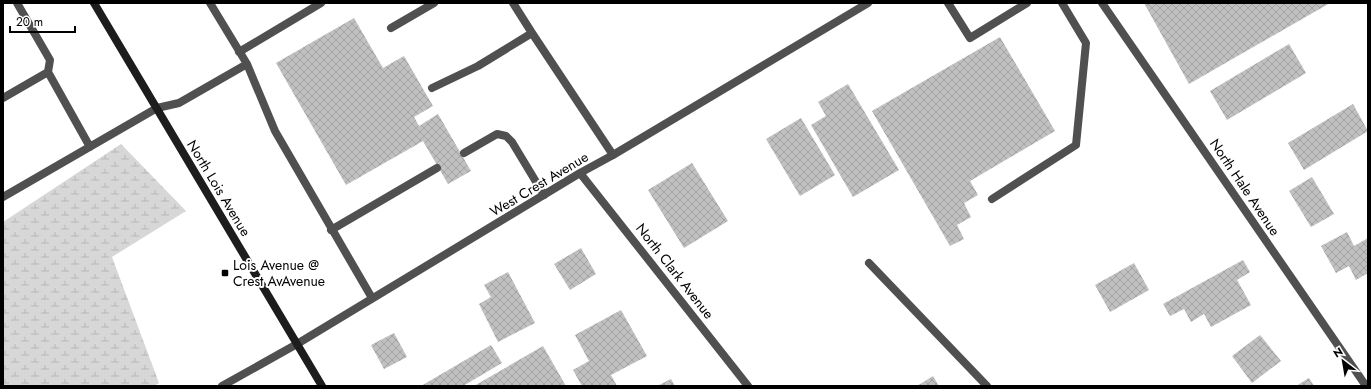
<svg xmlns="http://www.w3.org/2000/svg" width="1371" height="389" viewBox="0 0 1371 389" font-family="Jost,sans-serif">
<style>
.wetland{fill:url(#wetland-marsh)}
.building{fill:url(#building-cross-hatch)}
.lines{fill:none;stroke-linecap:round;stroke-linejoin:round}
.lane{stroke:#505050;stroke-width:8}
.street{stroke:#505050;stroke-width:8}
.secondary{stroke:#1d1d1d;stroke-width:8}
.poi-dot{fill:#000;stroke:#fff;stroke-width:1.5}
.labels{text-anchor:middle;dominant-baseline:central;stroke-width:4;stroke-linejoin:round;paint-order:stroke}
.street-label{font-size:14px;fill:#000;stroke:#fff}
.poi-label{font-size:14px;fill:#000;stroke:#fff;text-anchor:start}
</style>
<defs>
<pattern id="wetland-marsh" width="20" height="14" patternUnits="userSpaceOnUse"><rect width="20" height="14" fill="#d7d7d7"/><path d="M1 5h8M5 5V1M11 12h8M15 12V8" fill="none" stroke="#b7b7b7"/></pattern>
<pattern id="building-cross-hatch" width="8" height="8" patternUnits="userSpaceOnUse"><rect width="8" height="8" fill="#c0c0c0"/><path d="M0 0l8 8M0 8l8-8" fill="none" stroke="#a3a3a3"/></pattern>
</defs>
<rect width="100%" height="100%" fill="#fff"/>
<path class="wetland" d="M121 144 186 211 112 257 159 383 154 386H3V222Z"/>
<path class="building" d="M1144 3H1330L1189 84Z
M354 18 383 68 404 56 433 106 414 117 419 126 438 114 471 171 448 184 423 141 346 185 276 63Z
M1000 37 1055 131 970 181 978 195 964 203 971 217 957 225 964 239 950 246 872 111Z
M1289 44 1306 73 1227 120 1210 91Z
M848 84 899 170 853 197 811 125 826 116 818 102Z
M1353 104 1368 131 1304 170 1288 143Z
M801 118 835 175 800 196 766 139Z
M692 163 728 221 684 248 648 190Z
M1312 177 1334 214 1311 227 1289 191Z
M1347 232 1354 246 1368 238V273L1356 280 1349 266 1336 273 1321 246Z
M581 248 596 274 570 290 554 264Z
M1243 260 1250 272 1237 280 1251 305 1211 327 1204 314 1191 322 1184 309 1170 316 1163 304Z
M1134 263 1149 290 1110 312 1095 285Z
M508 272 535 323 498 342 479 304 491 297 484 285Z
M621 310 647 356 611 375 617 386H582L573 370 589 361 575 335Z
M394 333 407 357 384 369 371 345Z
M1260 335 1281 361 1252 383 1232 356Z
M491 345 502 363 463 386H421Z
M543 346 566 386H474Z
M933 376 939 386H917Z
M1309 378 1314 386H1296Z
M671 379 675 386H657Z"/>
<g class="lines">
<path class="lane" d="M17 3 50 60 48 72 90 147
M513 3 532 33 613 155
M948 3 970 38 1027 3
M391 28 434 3
M239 52 321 3
M247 64 275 131 372 298
M432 88 478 66 532 33
M3 98 48 72
M464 153 497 134 506 136 512 142 544 195
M3 197 157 108 179 103 247 64 210 3
M992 199 1076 145 1086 43 1062 3
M331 230 437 168
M869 263 987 386"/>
<path class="street" d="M1102 3 1366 386
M580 173 748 386
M222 386 297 344 580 173 613 155 868 3"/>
<path class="secondary" d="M94 3 322 386"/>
</g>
<rect class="poi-dot" x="221" y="269" width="8" height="8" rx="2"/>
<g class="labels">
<g class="street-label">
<text transform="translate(539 184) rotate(-31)">West Crest Avenue</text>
<text transform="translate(1245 187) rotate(56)">North Hale Avenue</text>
<text transform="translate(219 188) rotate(59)">North Lois Avenue</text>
<text transform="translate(675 271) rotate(52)">North Clark Avenue</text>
</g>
<g class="poi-label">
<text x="233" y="265">Lois Avenue @<tspan x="233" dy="16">Crest AvAvenue</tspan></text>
</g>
</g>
<rect width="1371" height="389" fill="none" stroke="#000000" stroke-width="8"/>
<g transform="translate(1343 361) rotate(329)" stroke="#ffffff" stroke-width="3" paint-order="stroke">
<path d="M0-3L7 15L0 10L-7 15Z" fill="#000000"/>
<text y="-6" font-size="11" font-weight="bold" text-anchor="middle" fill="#000000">N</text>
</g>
<path d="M10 26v6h65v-6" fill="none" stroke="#000000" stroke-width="2"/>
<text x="16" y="26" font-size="12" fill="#000000" stroke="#ffffff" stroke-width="3" paint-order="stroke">20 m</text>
</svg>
